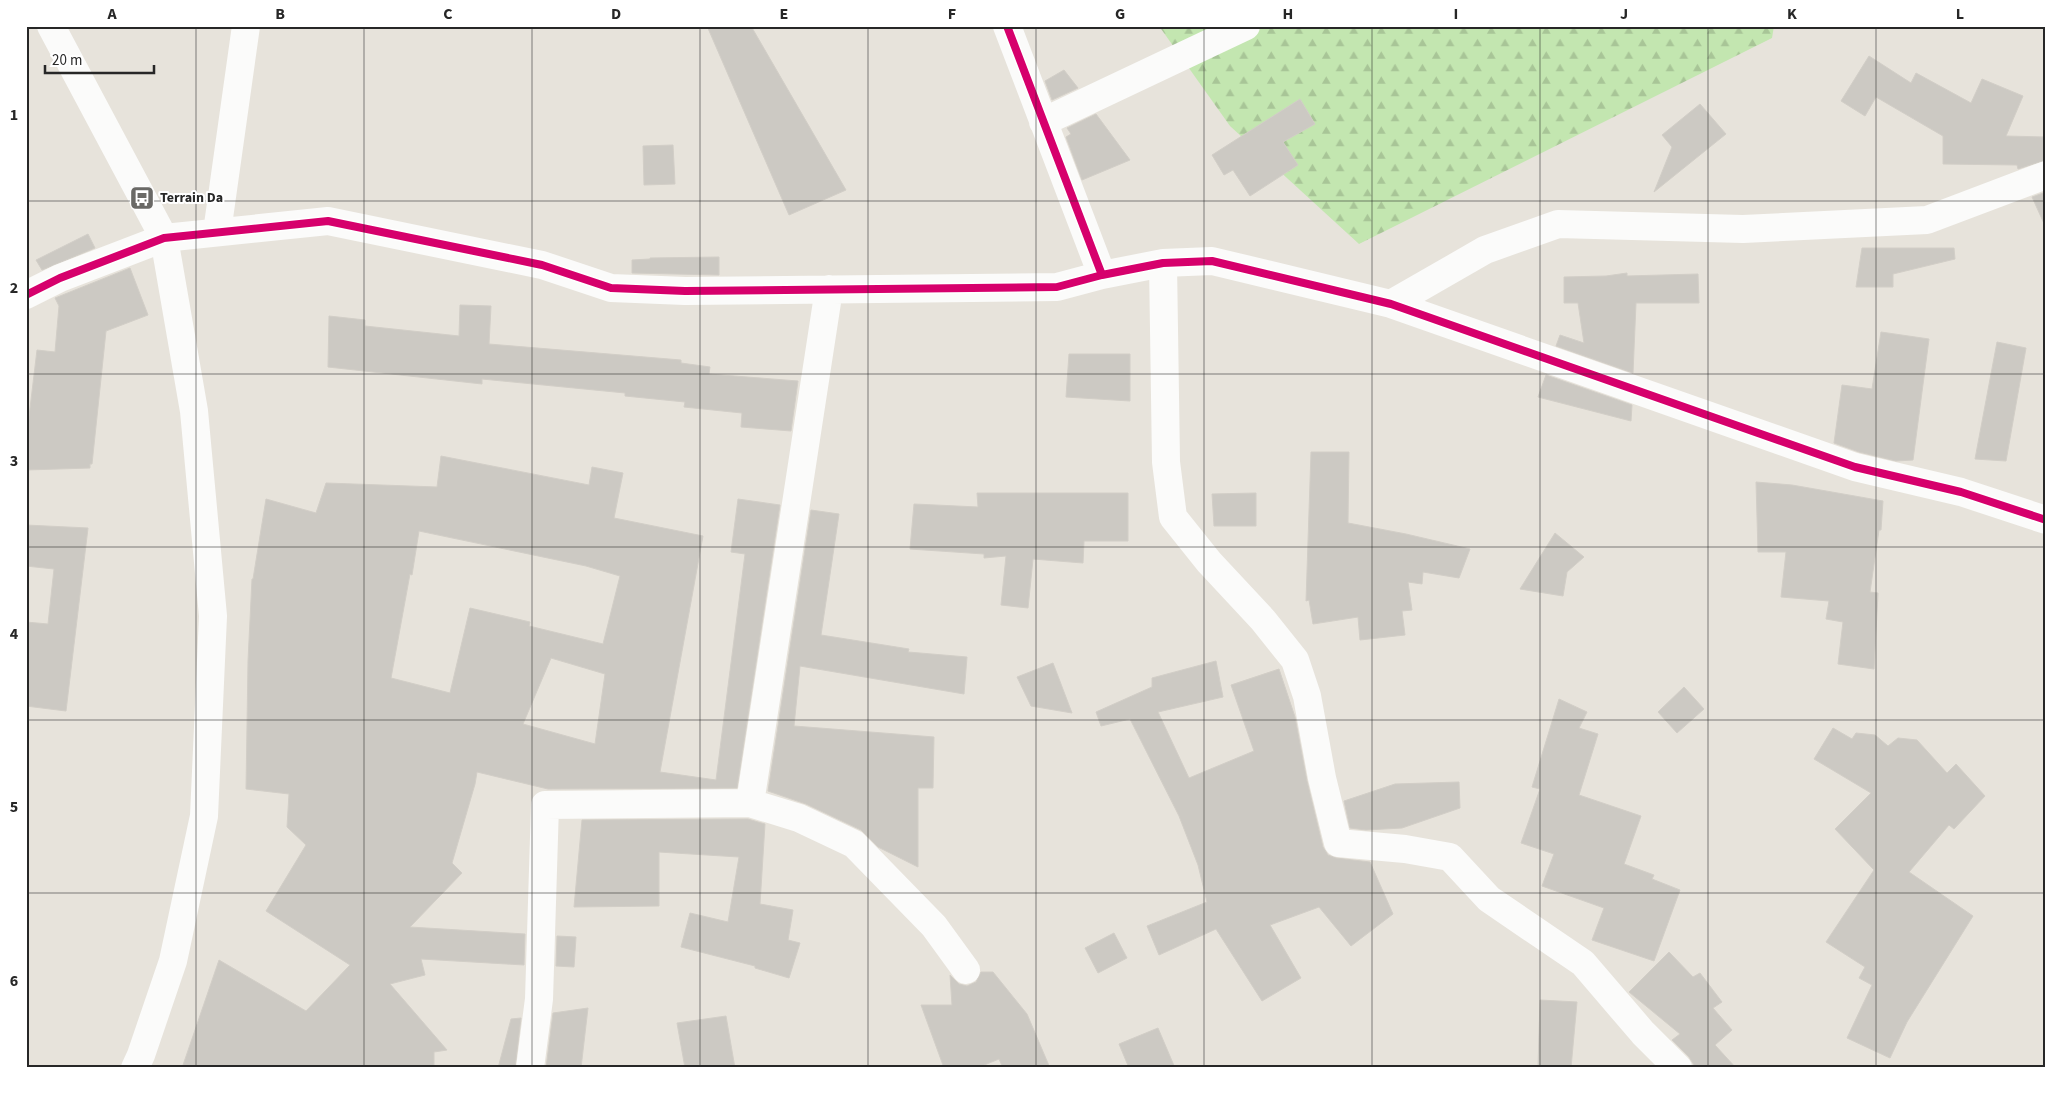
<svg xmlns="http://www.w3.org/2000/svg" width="2072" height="1094" viewBox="0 0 2072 1094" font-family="'Source Sans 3',sans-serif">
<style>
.forest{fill:url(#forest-firs)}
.building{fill:#ccc9c3;stroke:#d2cec7;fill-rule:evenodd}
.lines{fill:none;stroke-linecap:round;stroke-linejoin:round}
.minor{stroke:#fbfbfa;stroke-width:28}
.cycleway-casing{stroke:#fff;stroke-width:11}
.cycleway{stroke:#d6006c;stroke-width:8}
.grid{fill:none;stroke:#272727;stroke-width:1;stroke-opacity:0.55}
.labels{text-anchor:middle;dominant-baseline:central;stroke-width:4;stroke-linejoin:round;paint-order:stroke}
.poi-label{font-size:14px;font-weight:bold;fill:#272727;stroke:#fff;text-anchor:start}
.neatline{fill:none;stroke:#272727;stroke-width:2}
.grid-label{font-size:16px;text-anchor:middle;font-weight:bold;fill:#272727}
</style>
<defs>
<pattern id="forest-firs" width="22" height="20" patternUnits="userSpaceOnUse" patternTransform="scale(1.25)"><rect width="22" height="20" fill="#c3e6b0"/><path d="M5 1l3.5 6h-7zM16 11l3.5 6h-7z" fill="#a8c597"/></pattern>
</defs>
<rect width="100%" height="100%" fill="#e7e3db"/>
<path class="forest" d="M1159 26H1774L1772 38 1359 244 1230 126Z"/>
<path class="building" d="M707 26H751L846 190 789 215Z
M1869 56 1911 83 1916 73 1971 103 1982 79 2023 96 2006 136 2046 137V160L2018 169 2017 165 1943 164V136L1876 97 1865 116 1841 101Z
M1064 70 1078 88 1052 100 1045 81Z
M1300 99 1315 124 1283 142 1298 165 1250 196 1233 170 1224 175 1212 155Z
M1700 104 1726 134 1654 192 1672 147 1662 135Z
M1096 114 1130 160 1082 180 1066 137 1071 134 1067 128Z
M673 145 675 184 644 185 643 146Z
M2046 192V228L2032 197Z
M88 234 95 248 42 270 36 260Z
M1862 248H1954L1955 259 1893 274V287H1856Z
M719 257V275L632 273V260L650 259V258Z
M130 268 148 315 106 331 92 464H90V468L26 470V425H28L37 350 55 352 59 306 55 298Z
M1627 273V276L1698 274 1699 303H1636L1633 373 1556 346 1560 335 1584 343 1578 303H1564V277L1606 276Z
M460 305 491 306 489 344 681 360V363L710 367 709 374 798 381 791 431 741 427 742 413 684 407 685 402 625 396V393L482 379V384L328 367 329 316 365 320V326L459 336Z
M1881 332 1929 339 1913 460 1896 461 1859 452 1834 443 1842 385 1872 389Z
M1997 342 2026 348 2006 461 1975 459Z
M1069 354H1130V401L1066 397Z
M1546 375 1632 405 1631 421 1538 397Z
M1311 452H1349L1348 523 1406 534 1470 549 1459 578 1423 572 1422 584 1408 582 1412 610 1402 611 1405 635 1360 640 1358 617 1313 624 1309 600 1306 601Z
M441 456 589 485 592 467 623 473 614 518 703 536 660 772 716 780 745 554 731 552 738 499 780 505 737 788 548 789 477 772 475 784 452 863 462 873 410 927 525 934 524 965 421 959 425 975 390 984 447 1050 434 1052V1068H182L219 960 306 1011 350 965 266 911 306 845 287 827 289 794 246 789 248 661 252 579H253L266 499 316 513 326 483 437 487ZM419 531 586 566 620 576 603 644 529 626 530 622 470 608 450 693 391 678 410 574 412 575ZM551 658 605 674 595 744 523 724Z
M1756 482 1792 485 1883 501 1881 530H1879L1870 592 1878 593 1874 669 1838 664 1843 622 1826 619 1829 601 1781 597 1786 552H1758Z
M977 493H1128V541H1084L1083 563 1033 559 1028 608 1001 605 1006 556 984 558V554L910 549 914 504 978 507Z
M1256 493V526H1214L1212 494Z
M811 510 839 514 821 635 909 649 908 652 967 657 964 694 800 666 794 726 934 737 933 788H918V867L878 847 861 830 806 804 768 791Z
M26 525 88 528 66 711 26 706V622L48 624 54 569 26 566Z
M1555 533 1584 557 1567 572 1563 596 1520 589Z
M1216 661 1223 697 1158 712 1189 778 1254 751 1231 685 1279 669 1295 717 1307 781 1323 847 1328 855 1336 858 1370 862 1393 914 1351 946 1319 907 1270 925 1301 978 1262 1001 1216 929 1159 955 1147 926 1207 902 1198 865 1179 816 1130 719 1101 726 1096 712 1152 687V678Z
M1053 663 1072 713 1031 706 1017 677Z
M1684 687 1704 709 1677 733 1658 712Z
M1559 699 1587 712 1579 728 1598 734 1579 795 1641 816 1624 864 1654 875 1652 879 1680 890 1654 961 1592 940 1604 908 1542 886 1554 854 1521 843 1540 789 1532 787Z
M1833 728 1852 739 1856 733 1875 735 1888 746 1898 738 1917 740 1947 773 1956 764 1985 796 1954 829 1949 825 1909 872 1973 916 1907 1022 1890 1058 1847 1038 1872 985 1859 978 1865 967 1826 942 1874 870 1835 829 1871 793 1814 759Z
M1459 782 1460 808 1402 828 1366 830 1350 828 1344 801 1395 784Z
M748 819 765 824 760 904 793 910 788 940 800 943 789 978 755 968V966L681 947 690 913 728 922 739 857 659 852V906L574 907 582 820Z
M1114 933 1127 958 1098 973 1085 948Z
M557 936 576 937 574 967 556 966Z
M1669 952 1693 977 1700 973 1722 1002 1713 1008 1732 1030 1715 1045 1736 1068H1696L1689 1057 1672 1040 1680 1034 1629 992Z
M981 972H993L1027 1014 1050 1068H1003L999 1059 977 1068H944L921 1005H952L950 975 959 984 967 986 976 982Z
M1540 1000 1577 1002 1571 1068H1538Z
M588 1008 581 1068H546L553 1013Z
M726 1016 735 1068H685L677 1023Z
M521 1018 515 1068H498L511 1019Z
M1158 1028 1175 1068H1129L1119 1044Z"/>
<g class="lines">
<path class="minor" d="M51 26 164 238 194 411 213 616 204 816 173 961 141 1055 135 1068
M1007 26 1102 275 1163 263 1212 261 1391 304 1855 467 1961 492 2046 520
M1043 122 1246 26
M217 232 246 26
M1163 263 1166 462 1173 517 1209 562 1263 620 1295 660 1307 696 1322 778 1338 843 1405 849 1450 857 1489 899 1583 963 1643 1033 1678 1068
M26 295 60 278 164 238 328 221 542 265 611 288 685 291 1057 287 1102 275
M1391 304 1485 250 1558 224 1743 229 1927 220 2046 175
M750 803 829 289
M530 1068 539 999 545 805 750 803 799 818 854 844 934 926 966 970"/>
<defs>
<path id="cycleway" d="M1007 26 1102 275 1163 263 1212 261 1391 304 1855 467 1961 492 2046 520
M26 295 60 278 164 238 328 221 542 265 611 288 685 291 1057 287 1102 275"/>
</defs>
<use href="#cycleway" class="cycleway-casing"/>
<use href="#cycleway" class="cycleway"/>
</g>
<path class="grid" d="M196 26V1068M364 26V1068M532 26V1068M700 26V1068M868 26V1068M1036 26V1068M1204 26V1068M1372 26V1068M1540 26V1068M1708 26V1068M1876 26V1068M26 201H2046M26 374H2046M26 547H2046M26 720H2046M26 893H2046"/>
<defs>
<symbol id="bus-square" viewBox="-11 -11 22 22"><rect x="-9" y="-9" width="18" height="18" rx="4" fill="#6a6966" stroke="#fff"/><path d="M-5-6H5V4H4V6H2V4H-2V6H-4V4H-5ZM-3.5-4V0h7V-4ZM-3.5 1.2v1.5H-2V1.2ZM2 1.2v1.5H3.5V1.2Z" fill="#fff"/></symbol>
</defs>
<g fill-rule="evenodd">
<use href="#bus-square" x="128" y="184" width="28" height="28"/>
</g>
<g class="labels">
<g class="poi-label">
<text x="160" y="198">Terrain Da</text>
</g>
</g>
<rect width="2072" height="1094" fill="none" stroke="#ffffff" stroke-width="55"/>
<path d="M45 65v8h109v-8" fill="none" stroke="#272727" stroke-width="2.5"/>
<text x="52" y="65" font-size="15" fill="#272727" stroke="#ffffff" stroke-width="4" paint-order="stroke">20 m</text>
<rect x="28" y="28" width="2016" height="1038" class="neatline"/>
<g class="grid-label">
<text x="112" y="19">A</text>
<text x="280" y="19">B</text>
<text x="448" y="19">C</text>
<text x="616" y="19">D</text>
<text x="784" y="19">E</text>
<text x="952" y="19">F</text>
<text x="1120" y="19">G</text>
<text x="1288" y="19">H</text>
<text x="1456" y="19">I</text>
<text x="1624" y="19">J</text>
<text x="1792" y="19">K</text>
<text x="1960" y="19">L</text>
<text x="14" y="120">1</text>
<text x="14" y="293">2</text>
<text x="14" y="466">3</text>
<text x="14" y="639">4</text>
<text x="14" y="812">5</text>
<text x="14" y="986">6</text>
</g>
</svg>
